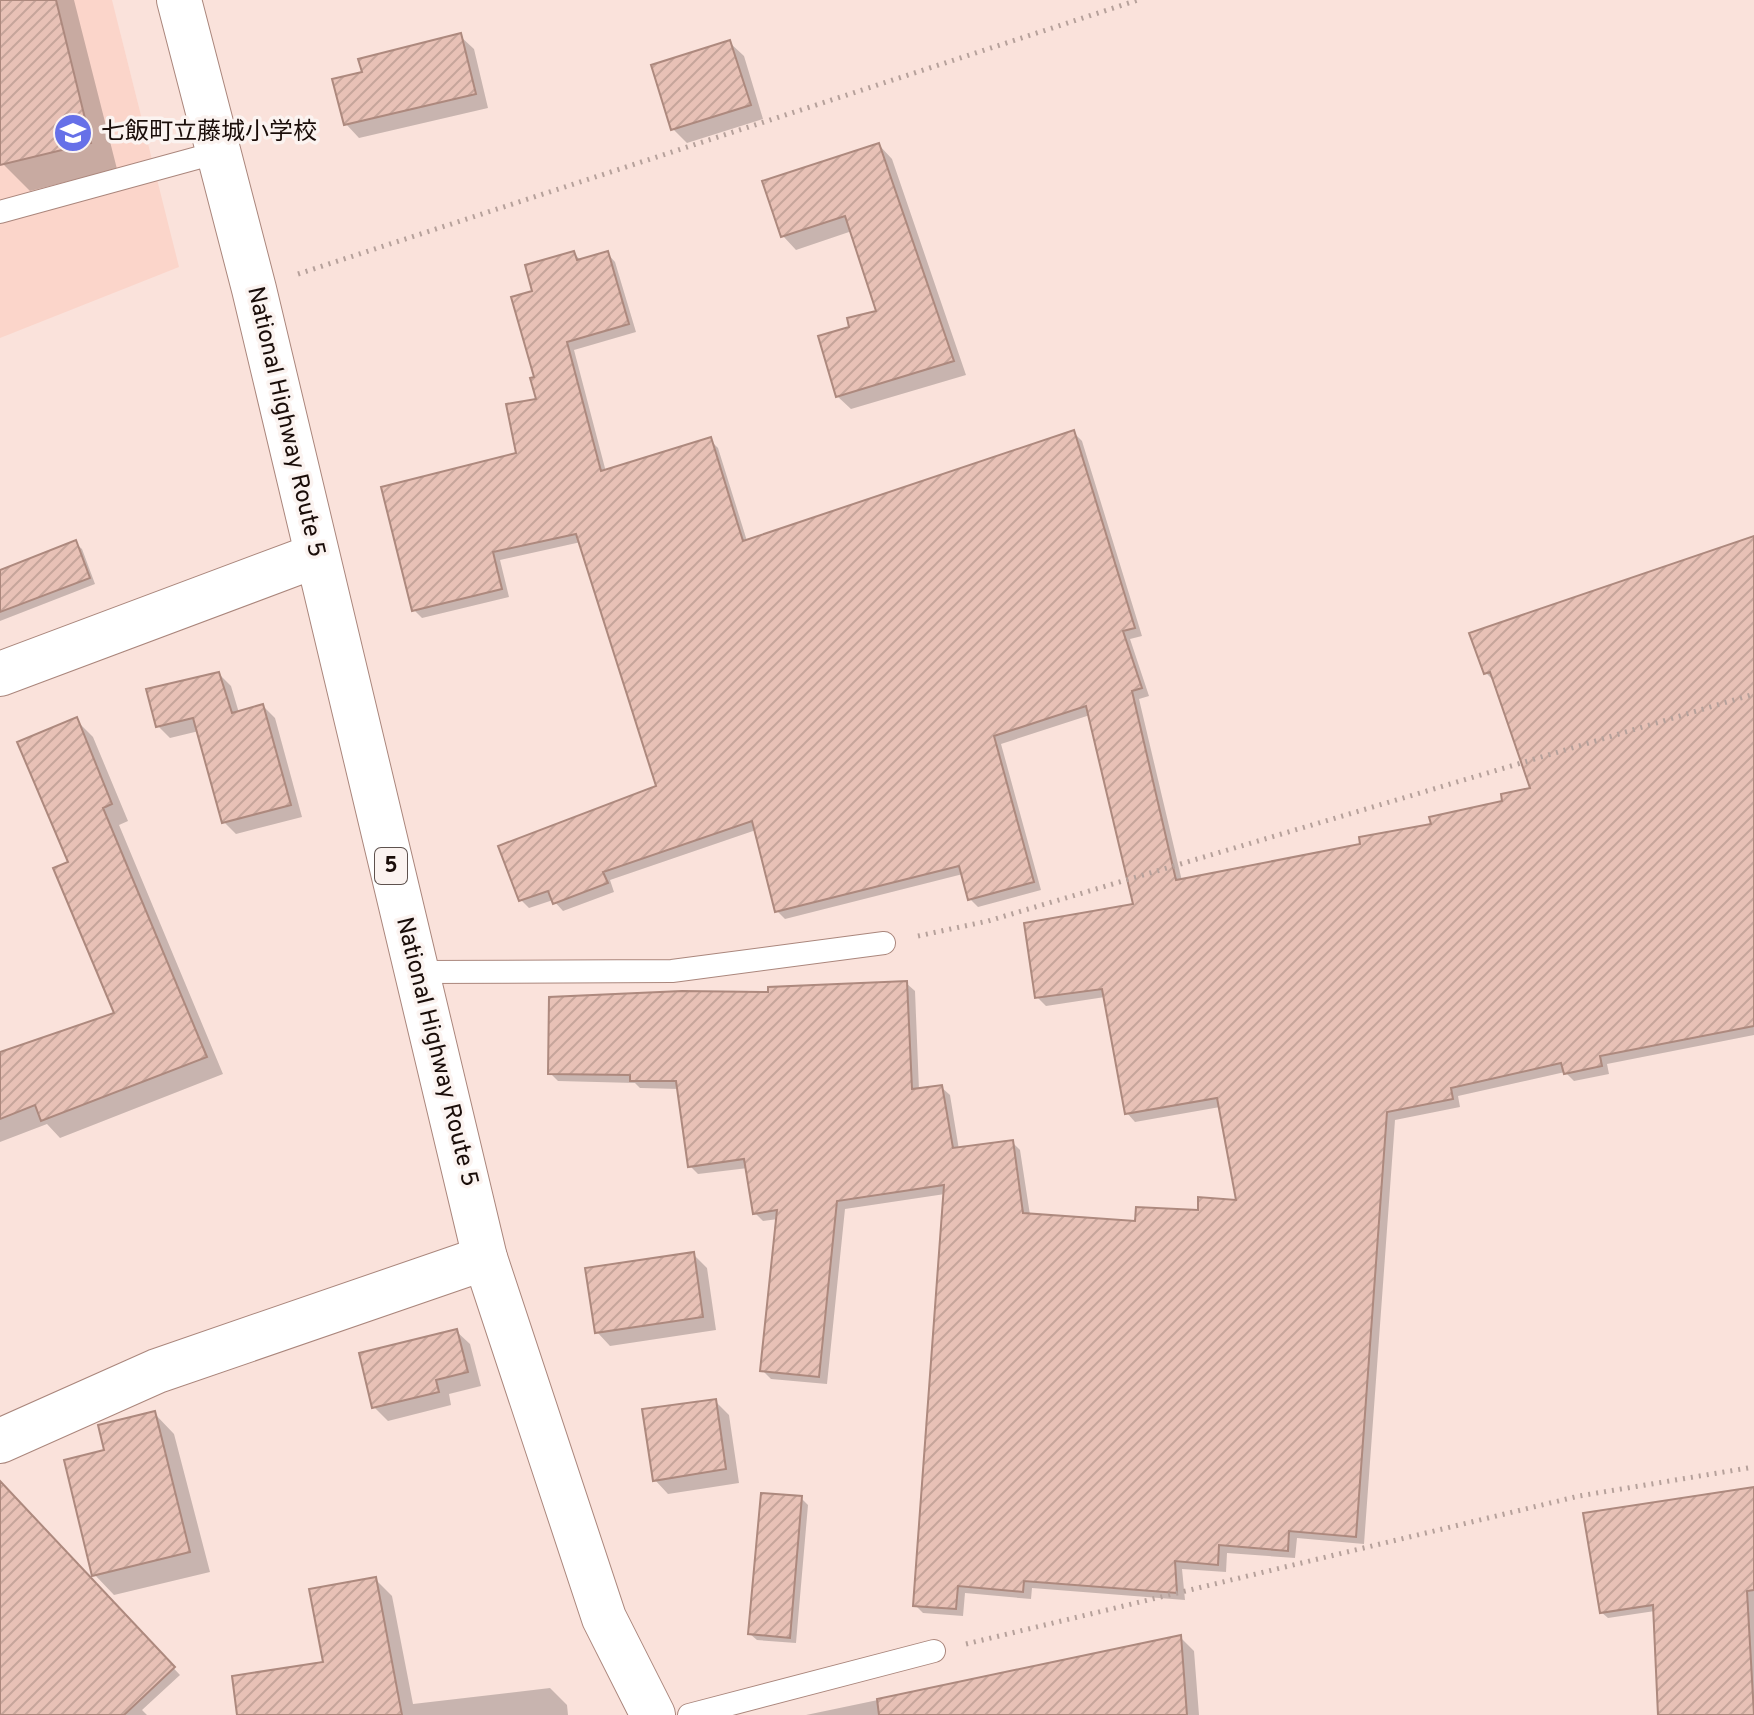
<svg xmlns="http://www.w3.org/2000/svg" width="1754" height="1715" viewBox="0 0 1754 1715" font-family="Overpass,'Noto Sans JP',sans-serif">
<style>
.built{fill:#fbd5ca}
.shadow{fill:#0003}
.building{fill:url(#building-hatch);stroke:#ad897e;stroke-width:2}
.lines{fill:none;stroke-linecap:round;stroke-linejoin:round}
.service-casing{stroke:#aa867c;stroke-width:24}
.minor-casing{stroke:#aa867c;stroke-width:46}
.tertiary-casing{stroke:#aa867c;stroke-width:46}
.trunk-casing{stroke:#aa867c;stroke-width:46}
.path{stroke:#b6a19b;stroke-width:5;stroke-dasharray:2 6;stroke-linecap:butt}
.service{stroke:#fff;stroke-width:22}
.minor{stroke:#fff;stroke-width:44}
.tertiary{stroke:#fff;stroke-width:44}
.trunk{stroke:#fff;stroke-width:44}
.labels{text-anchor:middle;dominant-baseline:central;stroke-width:7;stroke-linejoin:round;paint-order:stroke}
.shield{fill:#fbf3f0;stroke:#5e524e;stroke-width:2}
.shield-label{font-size:22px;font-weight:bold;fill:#1a0d09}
.poi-label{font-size:24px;fill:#1a0d09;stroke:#fbf3f0;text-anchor:start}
.street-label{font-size:24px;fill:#1a0d09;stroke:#fbf3f0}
</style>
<defs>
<pattern id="building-hatch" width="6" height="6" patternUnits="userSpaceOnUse" patternTransform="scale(2)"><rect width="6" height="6" fill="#e8c1b6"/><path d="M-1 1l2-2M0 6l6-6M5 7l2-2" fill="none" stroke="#c6a59b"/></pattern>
</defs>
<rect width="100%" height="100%" fill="#fae2db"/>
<path class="built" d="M0 0H112L179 267 0 338Z"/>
<path class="shadow" d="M0 0H74L117 169 30 191 3 164 0 151Z
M460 36 474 49 488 108 359 138 346 124 364 73Z
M730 43 744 56 763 119 687 143 673 129Z
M879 145 892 159 966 375 851 409 837 396 851 328 878 312 852 231 796 250 783 236Z
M574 253 581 261 607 253 615 262 636 332 574 350 606 472 710 440 718 448 747 541 1074 433 1082 441 1142 636 1130 639 1149 696 1139 699 1182 881 1363 846 1505 802 1533 789 1494 681 1486 673 1754 538V1035L1607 1064 1609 1074 1574 1081 1565 1072 1458 1096 1460 1107 1395 1120 1364 1544 1297 1538 1295 1558 1227 1553 1226 1572 1182 1569 1185 1600 1032 1588 1031 1599 965 1593 963 1616 923 1613 915 1605 945 1194 845 1209 827 1384 771 1379 763 1371 778 1219 763 1221 755 1213 748 1168 698 1174 690 1166 679 1089 640 1088 635 1083 558 1081 550 1073 770 994 906 983 915 991 919 1090 941 1087 950 1095 959 1150 1012 1142 1020 1150 1030 1215 1137 1223 1239 1202 1220 1107 1135 1122 1127 1113 1105 997 1046 1006 1037 997 1135 906 1090 715 1001 744 1041 890 978 907 970 899 963 874 785 919 777 911 756 830 610 880 614 892 563 911 553 900 529 908 521 900 658 788 581 542 500 560 509 597 422 618 414 610 518 455 538 400 535 292Z
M75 543 82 549 95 584 0 621V572Z
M219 674 231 686 239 713 263 706 275 718 302 817 236 834 224 822 199 731 170 738 157 725Z
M76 720 93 737 128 821 119 825 223 1074 60 1138 47 1124 0 1142V1055L117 1014 70 863Z
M693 1254 707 1268 716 1330 610 1346 597 1332Z
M456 1331 470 1344 481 1386 449 1394 451 1405 388 1421 374 1407 361 1355Z
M715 1401 729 1415 739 1483 668 1494 655 1480Z
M154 1413 174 1434 210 1572 114 1595 94 1574 106 1452Z
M2 1486 180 1675 142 1710 147 1715H0Z
M1754 1489V1715H1660L1655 1611 1608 1618 1601 1612Z
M801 1498 808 1505 796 1643 757 1640 750 1634Z
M375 1579 392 1596 413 1704 550 1688 567 1705 568 1715H239L325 1664Z
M1180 1637 1194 1651 1199 1715H806Z"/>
<path class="building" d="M0 0H56L91 143 0 165Z
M461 33 476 94 344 125 332 79 362 72 358 59Z
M730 40 751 105 671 130 651 65Z
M879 143 954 361 836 397 818 336 849 327 847 318 876 311 845 216 781 237 762 181Z
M574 251 577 260 608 251 629 324 567 342 601 471 711 437 743 541 1074 430 1135 628 1123 631 1142 688 1132 691 1176 880 1360 844 1359 837 1431 824 1429 817 1502 801 1501 794 1530 788 1490 672 1484 674 1469 633 1754 536V1026L1600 1056 1602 1066 1564 1074 1561 1063 1451 1088 1453 1099 1387 1112 1356 1537 1289 1531 1288 1551 1219 1545 1218 1565 1175 1561 1177 1593 1024 1581 1023 1592 958 1586 956 1609 913 1606 944 1185 837 1201 819 1377 760 1371 777 1210 753 1214 744 1159 688 1167 676 1081H630V1075L548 1074 549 997 682 991 768 992V987L907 981 912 1089 942 1085 953 1148 1013 1140 1023 1213 1135 1221 1136 1207 1198 1210V1197L1236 1200 1217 1098 1125 1114 1102 989 1035 998 1024 923 1133 904 1086 706 994 736 1034 882 968 900 959 866 775 912 752 821 603 872 608 883 553 904 548 891 519 901 498 846 656 786 576 534 493 552 502 589 412 611 381 487 516 453 506 404 536 399 530 378 534 377 511 297 532 291 525 265Z
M76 540 90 578 0 612V570Z
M219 672 232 713 263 704 291 805 222 823 193 718 156 727 146 689Z
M77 717 112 804 103 808 207 1057 41 1121 35 1105 0 1119V1052L114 1013 53 868 68 862 17 742Z
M694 1252 703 1317 595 1333 585 1268Z
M457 1329 468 1372 436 1380 439 1392 372 1408 359 1353Z
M716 1399 726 1469 653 1481 642 1409Z
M155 1411 190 1552 92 1576 64 1460 104 1450 98 1425Z
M0 1481 175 1667 124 1715H0Z
M1754 1487V1590L1747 1591 1754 1715H1658L1653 1605 1600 1613 1583 1513Z
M761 1493 802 1496 790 1638 748 1634Z
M376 1577 402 1715H237L232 1676 323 1662 309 1589Z
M1181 1635 1187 1715H879L877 1699Z"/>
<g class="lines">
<defs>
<path id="service" d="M0 212 219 152
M417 972 672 971 884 943
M689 1715 934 1651"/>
<path id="minor" d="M0 1441 157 1371 485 1258"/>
<path id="tertiary" d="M0 674 315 556"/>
<path id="trunk" d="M179 0 254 289 485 1258 604 1618 653 1715"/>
</defs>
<use href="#service" class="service-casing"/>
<use href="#minor" class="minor-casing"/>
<use href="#tertiary" class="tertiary-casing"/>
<use href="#trunk" class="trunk-casing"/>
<path class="path" d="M298 274 1138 0
M918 936 988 921 1754 694
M966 1644 1579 1496 1754 1467"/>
<use href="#service" class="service"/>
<use href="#minor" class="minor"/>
<use href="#tertiary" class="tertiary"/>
<use href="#trunk" class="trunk"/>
</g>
<defs>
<symbol id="school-disc" viewBox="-11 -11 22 22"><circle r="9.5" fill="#6670e8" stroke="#fbf3f0"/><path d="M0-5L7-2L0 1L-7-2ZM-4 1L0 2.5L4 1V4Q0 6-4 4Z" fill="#fff"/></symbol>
</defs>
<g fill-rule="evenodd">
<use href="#school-disc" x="51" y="111" width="44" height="44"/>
</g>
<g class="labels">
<rect class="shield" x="375" y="848" width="32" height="36" rx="6"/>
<g class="shield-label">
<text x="391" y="866">5</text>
</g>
<g class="poi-label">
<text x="101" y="133">七飯町立藤城小学校</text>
</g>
<g class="street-label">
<text transform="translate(285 422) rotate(77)">National Highway Route 5</text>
<text transform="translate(436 1052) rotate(76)">National Highway Route 5</text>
</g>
</g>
</svg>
